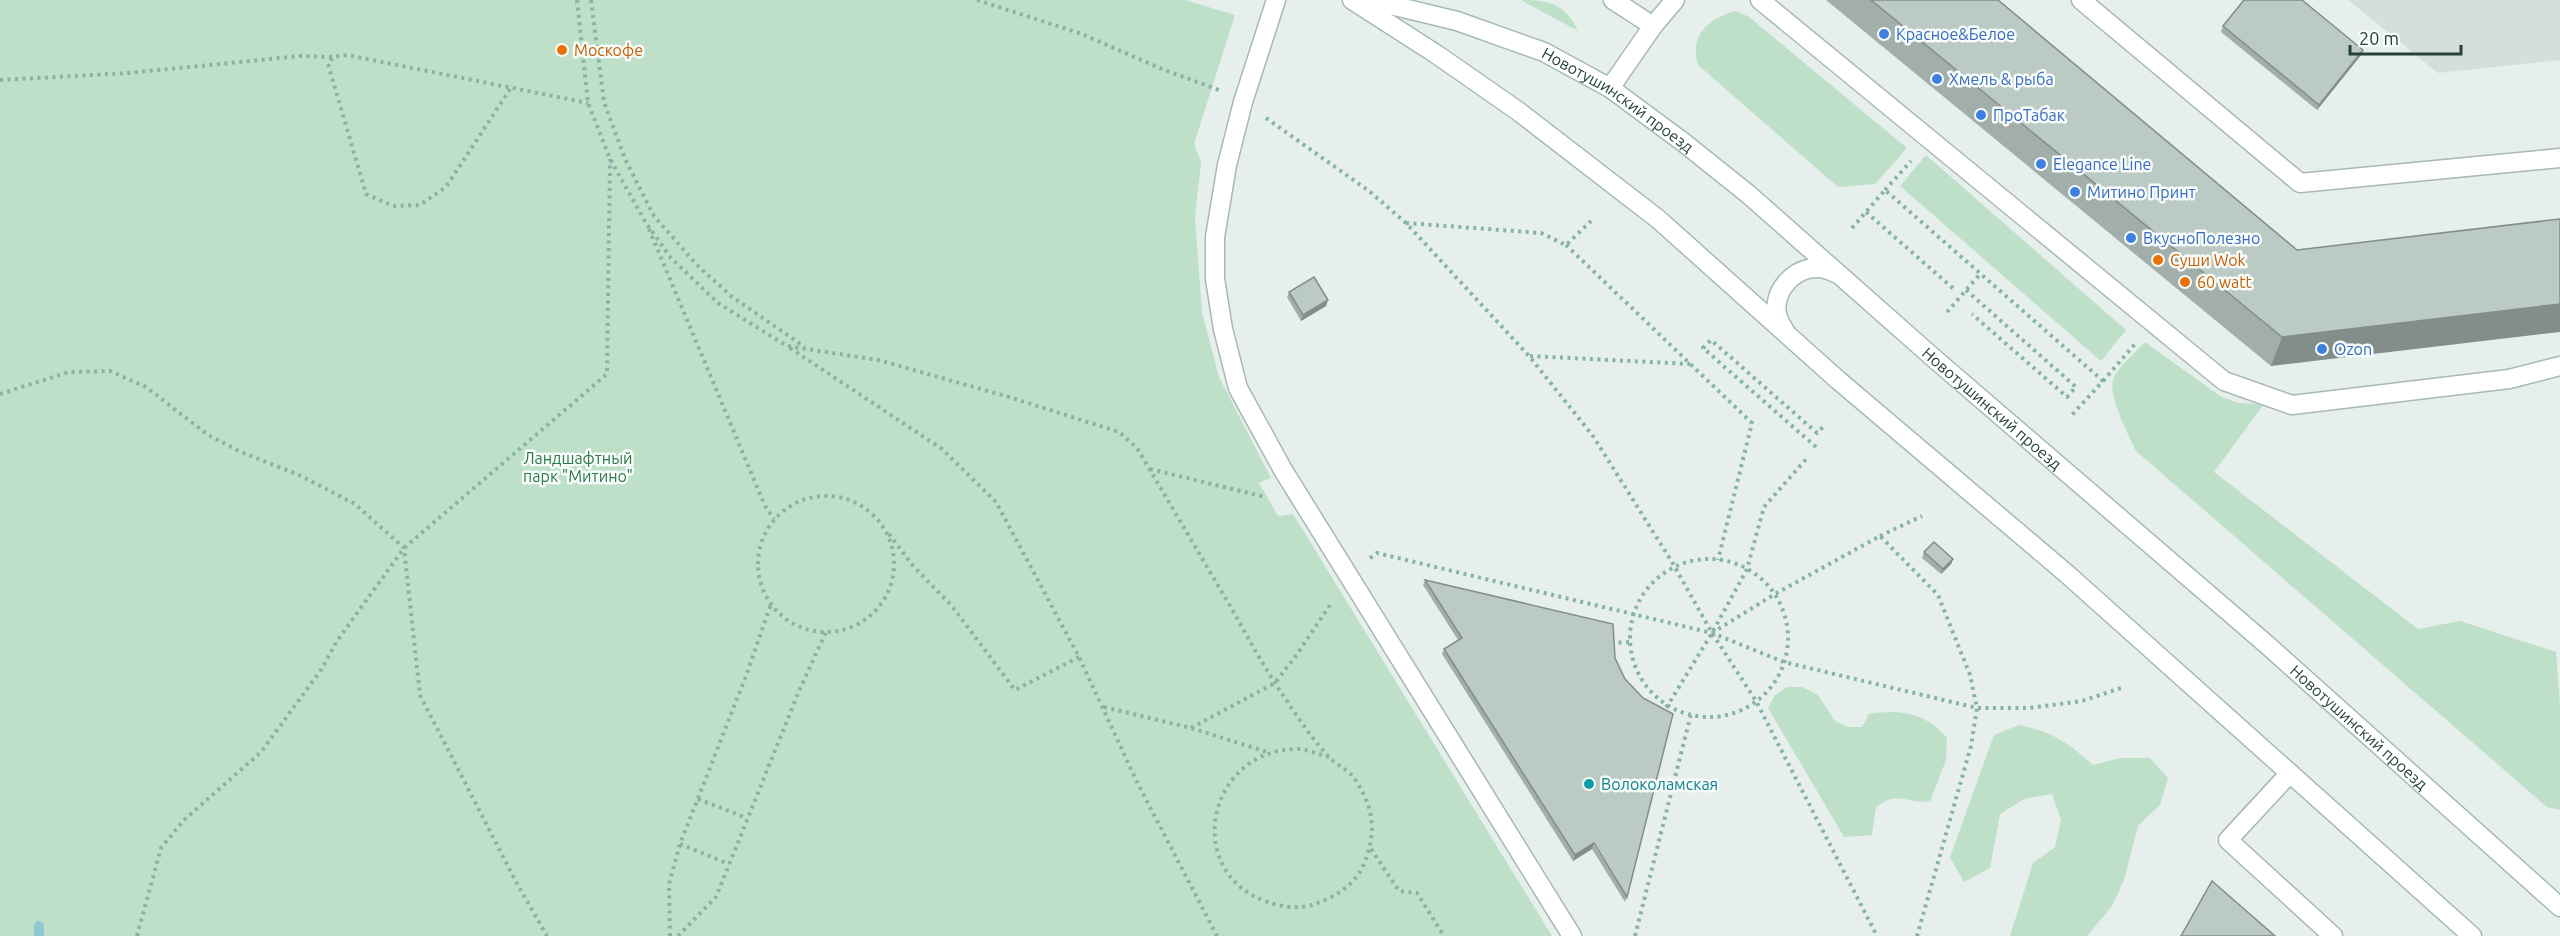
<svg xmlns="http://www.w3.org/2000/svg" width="2560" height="936" viewBox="0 0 2560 936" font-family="Ubuntu,sans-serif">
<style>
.built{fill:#d4dfda}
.green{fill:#bfe0c8}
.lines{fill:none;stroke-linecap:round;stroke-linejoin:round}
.stream{stroke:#8ec9d4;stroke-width:10}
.lane-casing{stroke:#a8b8b2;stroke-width:21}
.secondary-casing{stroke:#a4bbb3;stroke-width:21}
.path{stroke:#86b3a5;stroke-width:4;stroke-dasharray:3 4.5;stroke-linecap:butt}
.lane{stroke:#fff;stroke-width:18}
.secondary{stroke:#fff;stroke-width:18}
.wall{fill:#a1aea9}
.shaded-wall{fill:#838d89}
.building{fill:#bbcac4;stroke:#838d89;stroke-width:1.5}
.shop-dot{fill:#3f7fe0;stroke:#f7fbf9;stroke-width:2}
.food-dot{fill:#e8710a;stroke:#f7fbf9;stroke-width:2}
.culture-dot{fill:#0f9aa8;stroke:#f7fbf9;stroke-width:2}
.labels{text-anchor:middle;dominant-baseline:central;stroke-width:5;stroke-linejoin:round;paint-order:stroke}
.shop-label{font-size:16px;fill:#366cbe;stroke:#f7fbf9;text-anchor:start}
.food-label{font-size:16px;fill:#c56008;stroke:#f7fbf9;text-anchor:start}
.street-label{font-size:16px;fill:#24423a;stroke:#f7fbf9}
.park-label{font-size:16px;fill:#2d7a4b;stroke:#f7fbf9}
.culture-label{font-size:16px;fill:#0d838f;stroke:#f7fbf9;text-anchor:start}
</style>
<rect width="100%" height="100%" fill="#e6efeb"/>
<path class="built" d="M2348 0H2560V60L2438 73Z"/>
<path class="green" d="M0 0H1185L1235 15 1194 144 1201 162 1195 217 1202 313 1219 377 1271 478 1259 483 1278 516 1293 514 1552 936H0Z
M1521 0C1549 0 1566 4 1578 31Z
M1736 11 1749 17 1907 148 1875 184 1838 187 1698 65C1689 35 1709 18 1736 11Z
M1926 155 2126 330 2101 361 1900 186Z
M2145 342 2220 396 2238 403 2264 404 2214 472 2418 629 2460 621 2556 652 2560 705V810L2547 807 2136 451C2129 436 2106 393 2114 377 2120 365 2136 352 2145 342Z
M1787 687H1802L1818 695 1835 721 1848 727H1862L1869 714C1900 709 1926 713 1947 738L1946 760 1930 801C1905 805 1900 789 1876 807L1872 835 1844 837 1768 708 1775 695Z
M2019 725C2054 733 2066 741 2093 765L2120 758H2150L2168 778 2160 805 2138 826 2124 880 2112 906 2087 936H2010L2033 863 2055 847 2061 820 2052 794 2024 799 2000 814 1990 868 1964 882 1950 857 1994 735Z"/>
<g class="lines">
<path class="stream" d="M39 926V936"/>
<defs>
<path id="lane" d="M1276 0 1243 102 1227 165 1215 237V279L1223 329 1238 388 1283 470 1572 936
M1613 0 1653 26
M1760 0 2224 381 2292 405 2509 379 2560 366
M2081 0 2300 183 2560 158
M1610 88 1653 26 1675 0
M2290 773 2228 840 2333 936"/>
<g id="secondary">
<path d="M1352 0 1436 54 1518 111 1658 219 1838 380 2067 574 2472 936"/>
<path id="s1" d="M1370 0 1457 21 1544 52 1610 88 1683 142 1748 194 1937 361 2265 643 2560 907"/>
<path d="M1784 329C1759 297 1801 253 1835 273"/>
</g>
</defs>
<use href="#lane" class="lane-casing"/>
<use href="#secondary" class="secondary-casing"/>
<path class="path" d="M577 0 588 103 610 159 646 223 671 258 718 303 787 346 878 360 1009 397 1119 432 1137 448C1168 500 1198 552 1229 604 1244 630 1258 657 1275 683 1291 707 1308 734 1328 756 1336 765 1348 769 1355 779 1374 809 1377 831 1364 864 1355 886 1333 898 1312 905 1297 909 1282 907 1268 902 1182 874 1206 749 1298 749 1308 749 1319 755 1329 757
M591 0 604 102 625 159 654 216 697 265 731 296 805 347
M977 0 1082 34 1162 69 1219 90
M0 80 128 73 300 56 332 57
M510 89 446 187 420 205 393 206 366 194 328 64 333 57 347 55 588 103
M1266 118 1369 191 1406 223 1529 356 1593 436 1672 562 1712 633 1756 701 1877 936
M1885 190 1911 161
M1866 212 1955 290
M1406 223 1541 233 1566 245 1591 221
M1852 228 1885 190 2103 381 2071 416
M649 229 765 506 774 519
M1566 245 1752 423 1718 560
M1966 290 2076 387 2067 397 1972 314
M1947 312 1981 273
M790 348 942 449 996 502 1079 657 1137 782 1217 936
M1530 356 1690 364
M2103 381 2135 344
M0 394 69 372 110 371 146 387 208 435 241 452 299 475 355 504 404 548 420 695 515 880 547 936
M1816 447 1703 348 1711 340 1817 433 1825 425
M1150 469 1265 497
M758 564a68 68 0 1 1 136 0a68 68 0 1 1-136 0Z
M889 534 914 567 951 605 1015 690 1079 657
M1880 536 1922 516
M1370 558 1377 553 1712 633 1784 662 1977 708H2029L2082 701 2124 687
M1630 638a79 79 0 1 1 158 0a79 79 0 1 1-158 0Z
M1712 633 1775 594 1880 536 1938 595 1970 675 1977 708 1971 746 1917 936
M1611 643 1630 642
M1104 707 1191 728 1270 753
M1661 713 1668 705 1712 633 1747 569 1764 507 1808 457
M1191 728 1275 683 1298 653 1332 602
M698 799 747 818
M680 844 729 864
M1371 849 1399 891 1417 893 1444 936
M137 936 161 848 184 820 261 752 321 670 337 641 404 548 607 374 610 159
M670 936 669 884 680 844 746 676 771 604
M678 936 716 897 799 691 826 632
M1635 936 1691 714"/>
<use href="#lane" class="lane"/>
<use href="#secondary" class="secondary"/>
</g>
<path class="wall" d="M1826 0H1998L2297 250 2560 219 2271 366Z
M2223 26 2363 50 2361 55 2317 110 2221 32Z
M1289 292 1326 306 1301 321 1287 297Z
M1924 552 1953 559 1951 564 1941 574 1922 558Z
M1425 580 1627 897 1625 902 1592 849 1573 861 1442 654 1444 649 1458 640 1423 585Z"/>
<path class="shaded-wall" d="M2363 50 2361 55 2317 110 2319 105Z
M1328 300 1326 306 1301 321 1303 315Z
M2560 304V332L2271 366 2282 337Z
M1953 559 1951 564 1941 574 1943 569Z
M1594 843 1592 849 1573 861 1575 855Z"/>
<path class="building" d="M1871 0H1998L2297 250 2560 219V304L2282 337Z
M2244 0H2302L2363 50 2319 105 2223 26Z
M1314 277 1328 300 1303 315 1289 292Z
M1934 542 1953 559 1943 569 1924 552Z
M1425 580 1613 624 1615 658 1625 679 1643 698 1673 714 1627 897 1594 843 1575 855 1444 649 1462 638Z
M2212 881 2275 936H2181Z"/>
<g class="shop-dot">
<circle cx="1884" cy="34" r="6"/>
<circle cx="1937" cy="79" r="6"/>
<circle cx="1981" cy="115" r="6"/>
<circle cx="2041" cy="164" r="6"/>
<circle cx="2075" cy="192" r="6"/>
<circle cx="2131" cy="238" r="6"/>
<circle cx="2322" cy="349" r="6"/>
</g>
<g class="food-dot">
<circle cx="562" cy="50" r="6"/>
<circle cx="2158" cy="260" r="6"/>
<circle cx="2185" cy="282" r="6"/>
</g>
<circle class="culture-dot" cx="1589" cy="784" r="6"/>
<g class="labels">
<g class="shop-label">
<text x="1896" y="34">Красное&amp;Белое</text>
<text x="1949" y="79">Хмель &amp; рыба</text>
<text x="1993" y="115">ПроТабак</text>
<text x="2053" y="164">Elegance Line</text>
<text x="2087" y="192">Митино Принт</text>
<text x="2143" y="238">ВкусноПолезно</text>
<text x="2334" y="349">Ozon</text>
</g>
<g class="food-label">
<text x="574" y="50">Москофе</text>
<text x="2170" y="260">Суши Wok</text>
<text x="2197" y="282">60 watt</text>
</g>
<g class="street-label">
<text stroke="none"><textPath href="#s1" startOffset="270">Новотушинский проезд</textPath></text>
<text stroke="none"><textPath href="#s1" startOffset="756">Новотушинский проезд</textPath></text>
<text stroke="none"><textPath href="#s1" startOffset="1242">Новотушинский проезд</textPath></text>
</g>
<g class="park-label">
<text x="578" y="458">Ландшафтный<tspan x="578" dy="18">парк "Митино"</tspan></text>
</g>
<g class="culture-label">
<text x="1601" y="784">Волоколамская</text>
</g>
</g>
<path d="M2350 45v9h111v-9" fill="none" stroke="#24423a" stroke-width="3"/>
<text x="2359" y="45" font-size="18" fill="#24423a" stroke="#f7fbf9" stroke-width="4.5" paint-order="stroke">20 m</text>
</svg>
